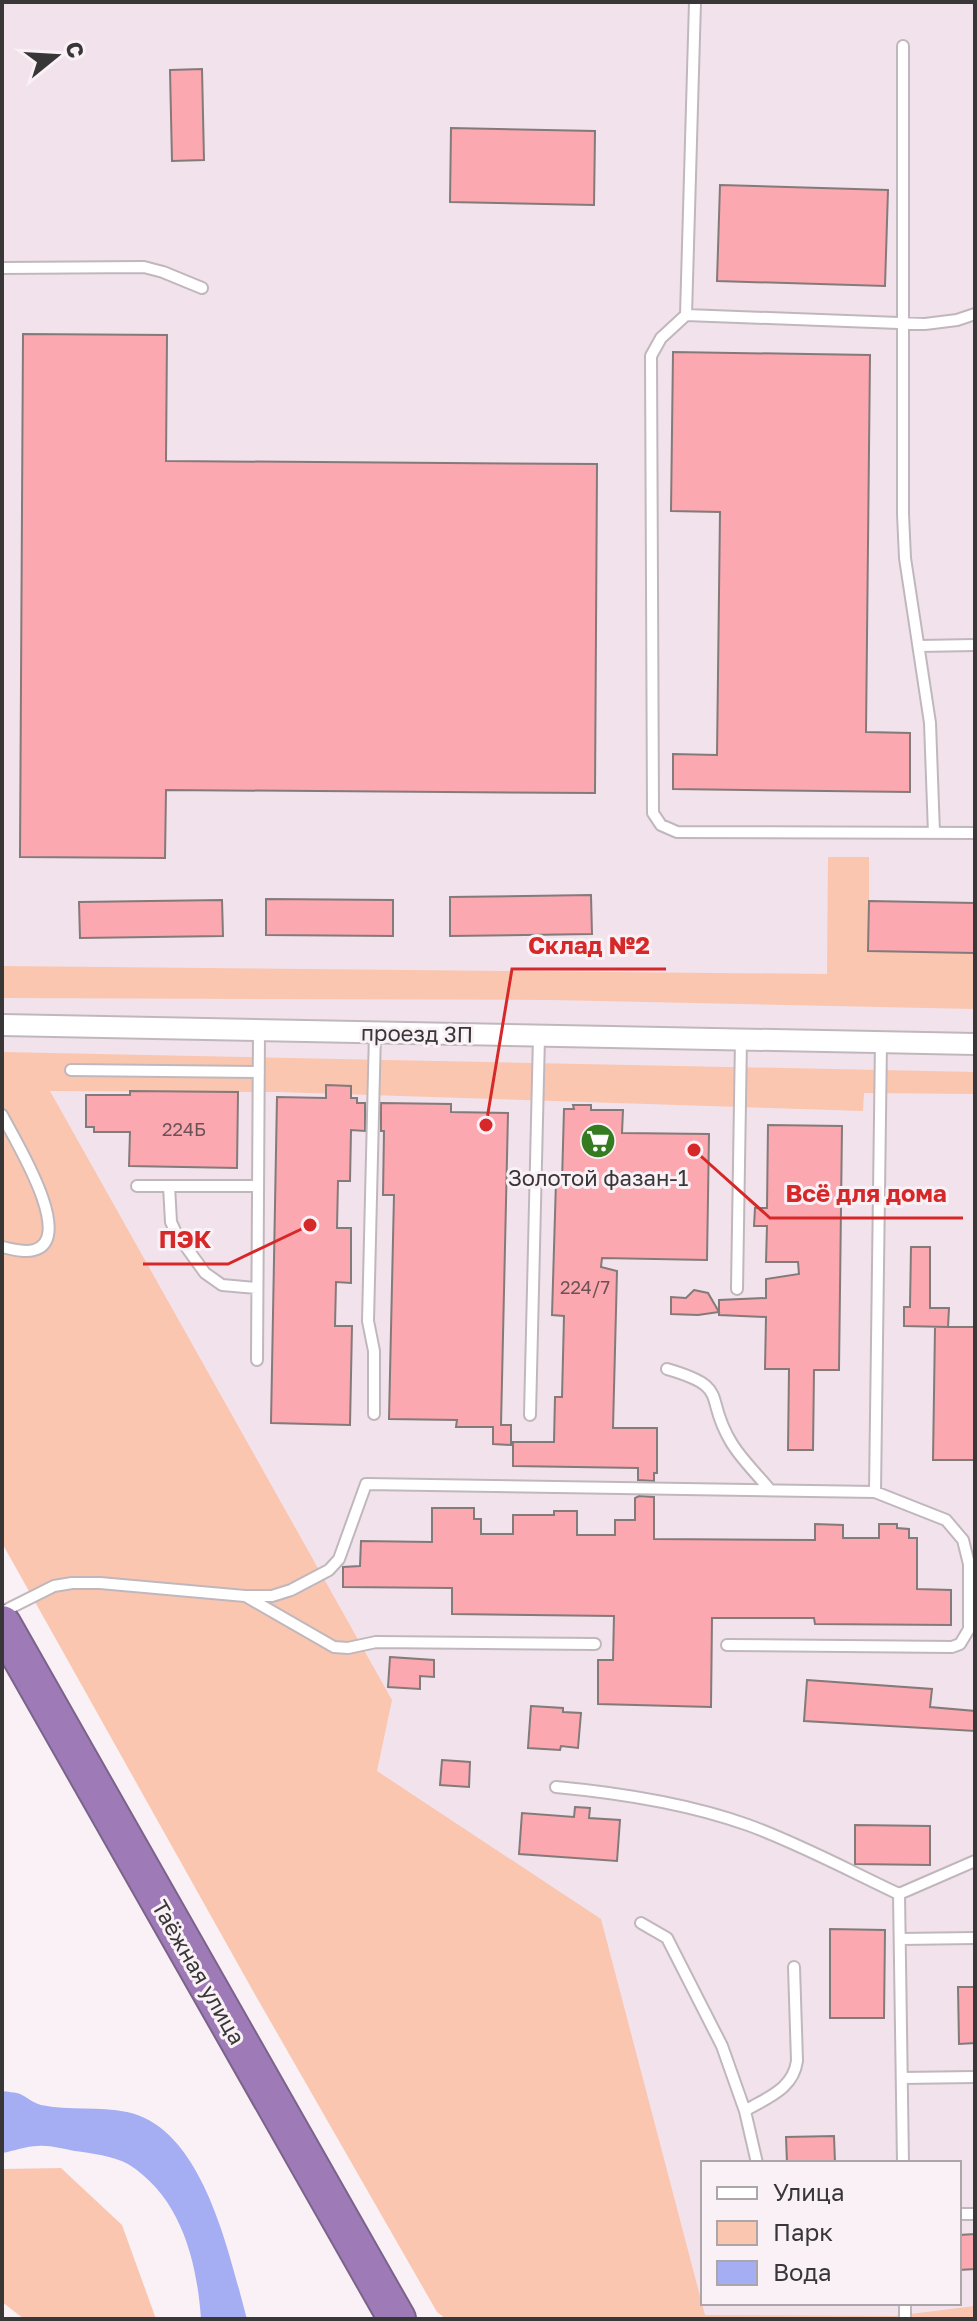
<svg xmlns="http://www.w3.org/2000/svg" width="977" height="2321" viewBox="0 0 977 2321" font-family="'Golos Text',sans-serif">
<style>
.built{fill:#f2e2eb;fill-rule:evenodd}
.green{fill:#fac6b0}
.water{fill:#a5adf3}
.building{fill:#fca8b0;stroke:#837a7a;stroke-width:2}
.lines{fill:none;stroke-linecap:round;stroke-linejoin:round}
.lane-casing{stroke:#c0b7bc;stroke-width:14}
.street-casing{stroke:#c0b7bc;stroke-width:24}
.highway-casing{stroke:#7b638b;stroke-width:40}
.lane{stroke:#fff;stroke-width:10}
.street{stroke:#fff;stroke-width:20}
.highway{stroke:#9e7bb7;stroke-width:36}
.labels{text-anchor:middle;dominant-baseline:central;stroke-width:6;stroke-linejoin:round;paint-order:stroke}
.number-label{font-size:18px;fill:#6a5256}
.street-label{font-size:22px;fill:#393638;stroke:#f9f1f6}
.poi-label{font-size:22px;fill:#393638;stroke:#f9f1f6}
.leader{fill:none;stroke:#d62828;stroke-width:3}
.callout-dot{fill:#d62828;stroke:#f9f1f6;stroke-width:3}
.callout-label{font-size:24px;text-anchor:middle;font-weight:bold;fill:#d62828;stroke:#f9f1f6;stroke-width:6;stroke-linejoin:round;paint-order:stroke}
</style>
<rect width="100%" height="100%" fill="#f9f1f6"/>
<path class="built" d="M2 2H975V2319H563L2 1501ZM703 2163H959V2303H703Z"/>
<path class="green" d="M828 857H869V951L975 953V1009L553 1000 2 998V966L827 974Z
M2 1052 975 1072V1094L864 1093 863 1111 278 1092 50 1091 392 1700 377 1771 601 1919 705 2315 894 2316 975 2306V2319H446L437 2312 253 1991 2 1543Z
M61 2168 122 2225 156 2319H24L2 2302V2169Z"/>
<path class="water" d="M2 2091C7 2092 15 2092 20 2094 27 2097 33 2103 41 2105 69 2111 99 2106 127 2112 204 2128 229 2255 247 2319H201C197 2261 181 2197 128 2164 114 2156 90 2153 75 2151 63 2149 50 2145 38 2146 26 2146 14 2151 2 2153Z"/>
<path class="building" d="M202 69 204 160 172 161 170 70Z
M451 128 595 131 594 205 450 202Z
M720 185 888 190 885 286 717 281Z
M23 334 167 335 166 461 597 464 595 793 166 790 165 858 20 857Z
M673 352 870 355 866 732 910 733V792L673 789V754L717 755 720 512 671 511Z
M591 895 592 934 450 936V897Z
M266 899 393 900V936L266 935Z
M222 900 223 936 80 938 79 902Z
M869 901 975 903V953L868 951Z
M326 1085 351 1086V1098H357V1103H365V1131L351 1130 350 1181H338L337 1228H351V1283L336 1282 335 1326H352L350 1425 271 1423 277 1097 326 1098Z
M130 1091 238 1092 237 1168 129 1166 130 1132H94V1127H86V1095H130Z
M381 1103 451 1104V1112L508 1113 501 1425H511V1445L493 1444V1427H456L457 1420 389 1419 394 1195H383L384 1131H381Z
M573 1105H591V1110H623L622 1133 709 1134 707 1260 602 1258 601 1267 617 1271 613 1428H657V1473H654V1481L638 1480V1468L513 1466V1442H554L555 1397H562L564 1316 552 1315 556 1181H562L564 1109H574Z
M768 1125 842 1126 839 1370H814L813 1450H788L789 1369H765L766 1317 719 1315V1300L766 1298V1279L799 1274 798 1262H766L767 1226H754L755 1208H767Z
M911 1247H930V1308H949L948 1327 904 1326V1307H910Z
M694 1290 708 1293 719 1312 698 1315 671 1314V1297L686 1298Z
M935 1327H975V1460H933Z
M639 1496 654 1497V1539L815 1540V1524L843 1525V1538H879V1524H897V1528L909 1529V1538H917V1589L951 1590V1625L815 1624 814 1618H712L711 1707 598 1704V1660H613L614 1616 452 1614V1588L343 1587V1567L360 1566 361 1541 432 1542V1508H474V1519H481V1534H513V1515H554V1511H577V1535H615V1520H635V1498Z
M390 1657 434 1660V1677L420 1676V1689L388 1687Z
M807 1680 932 1689 930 1707 975 1711V1731L804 1721Z
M531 1706 563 1708V1712L581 1713 578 1748 561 1746 560 1750 528 1748Z
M442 1760 470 1762 469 1787 440 1785Z
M575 1807 590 1808 589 1818 620 1820 617 1861 519 1854 522 1813 574 1817Z
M855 1825 930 1826V1865L855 1864Z
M830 1929 885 1930 884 2018H830Z
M958 1987H975V2043L959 2044Z
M834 2136 835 2163H787L786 2137Z
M975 2234V2269L959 2270V2235Z"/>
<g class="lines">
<defs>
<path id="lane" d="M695 2 686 315 925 324 957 320 975 314
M903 46V514L905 558 930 723 934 833
M2 268 144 267 163 272 202 288
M686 315 661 338 651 356 653 813 661 825 677 832 975 833
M919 646 975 645
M71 1070 259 1072
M2 1115C13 1137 77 1239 34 1250 24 1253 12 1249 2 1247
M137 1186H258
M169 1186 171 1222 176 1233 205 1273 222 1285 257 1288
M737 1289 741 1039
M257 1360 259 1030
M667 1369C732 1388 703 1396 731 1442 741 1459 757 1474 770 1490
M374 1414V1351L368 1321 375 1032
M530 1415 539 1036
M875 1492 881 1042
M247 1597 334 1647 348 1648 376 1642 595 1644
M2 1612 54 1586 72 1583H100L245 1596H272L291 1590 329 1570 339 1559 366 1484 875 1492 946 1520 963 1540 969 1564V1629L960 1644 952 1647 727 1645
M556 1787C621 1793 686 1803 748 1825 800 1844 850 1871 899 1894L903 2163
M899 1894 975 1861
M641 1923 667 1938 722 2046 745 2111 757 2163
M900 1939 975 1938
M902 2078 975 2077
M745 2111C768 2097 793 2089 797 2061L794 1967
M959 2214H975
M905 2303V2319"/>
<path id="street" d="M2 1025 975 1044"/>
<path id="highway" d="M2 1624 397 2319"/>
</defs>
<use href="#lane" class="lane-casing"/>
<use href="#street" class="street-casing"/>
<use href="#highway" class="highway-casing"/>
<use href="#lane" class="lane"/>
<use href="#street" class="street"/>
<use href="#highway" class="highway"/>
</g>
<defs>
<symbol id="supermarket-disc" viewBox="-11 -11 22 22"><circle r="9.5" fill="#357b1f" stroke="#f9f1f6"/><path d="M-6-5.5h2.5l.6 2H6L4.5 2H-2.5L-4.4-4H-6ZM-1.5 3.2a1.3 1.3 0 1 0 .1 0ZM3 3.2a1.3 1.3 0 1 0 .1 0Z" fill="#fff"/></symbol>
</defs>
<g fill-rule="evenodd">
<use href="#supermarket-disc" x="578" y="1121" width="40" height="40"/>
</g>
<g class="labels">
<g class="number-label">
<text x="184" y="1129">224Б</text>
<text x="585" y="1287">224/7</text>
</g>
<g class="street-label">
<text transform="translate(417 1033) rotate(1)">проезд 3П</text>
<text transform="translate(199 1972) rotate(60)">Таёжная улица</text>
</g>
<g class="poi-label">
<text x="598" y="1177">Золотой фазан-1</text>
</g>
</g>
<path class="leader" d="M486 1125L512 969H666M694 1150L770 1218H963M310 1225L228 1264H143"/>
<g class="callout-dot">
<circle cx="486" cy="1125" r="8"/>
<circle cx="694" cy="1150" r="8"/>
<circle cx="310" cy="1225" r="8"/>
</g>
<g class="callout-label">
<text x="589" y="954">Склад №2</text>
<text x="866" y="1202">Всё для дома</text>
<text x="185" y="1248">ПЭК</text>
</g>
<rect width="977" height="2321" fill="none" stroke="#393638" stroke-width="8"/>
<rect x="701" y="2161" width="260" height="144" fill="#f9f1f6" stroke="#aca6aa" stroke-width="2"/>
<rect x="717" y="2187" width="40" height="12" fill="#ffffff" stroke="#aca6aa" stroke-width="2"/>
<text x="773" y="2201" font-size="24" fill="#393638">Улица</text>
<rect x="717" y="2221" width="40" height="24" fill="#fac6b0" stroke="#aca6aa" stroke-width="2"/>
<text x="773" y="2241" font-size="24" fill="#393638">Парк</text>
<rect x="717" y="2261" width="40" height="24" fill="#a5adf3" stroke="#aca6aa" stroke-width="2"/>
<text x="773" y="2281" font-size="24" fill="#393638">Вода</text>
<g transform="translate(56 56) rotate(72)" stroke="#f9f1f6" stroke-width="6" paint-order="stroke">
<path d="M0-6L14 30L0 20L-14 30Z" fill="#393638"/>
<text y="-12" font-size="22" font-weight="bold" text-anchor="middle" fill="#393638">С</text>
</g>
</svg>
